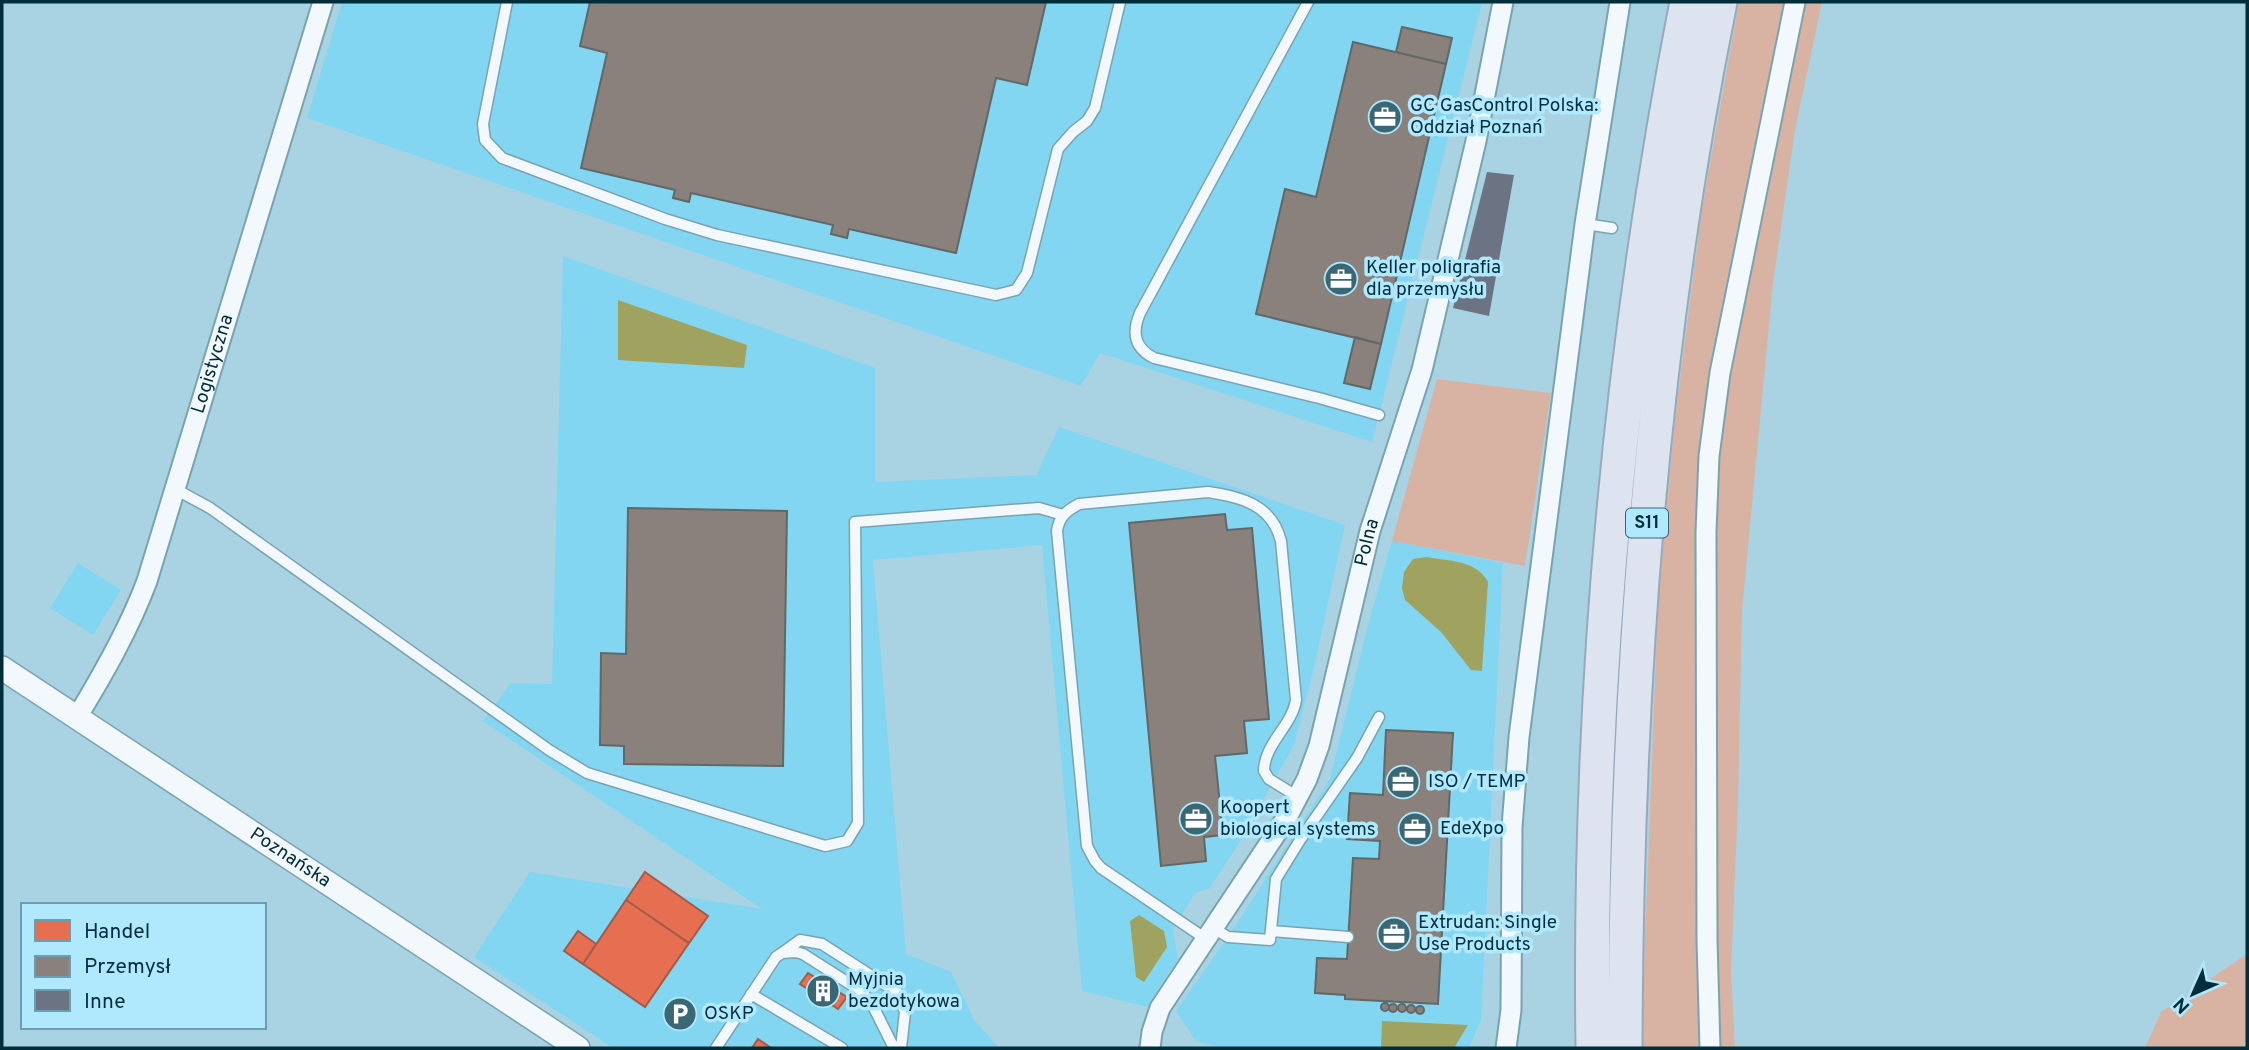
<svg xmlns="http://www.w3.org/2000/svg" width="2249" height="1050" viewBox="0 0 2249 1050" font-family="Overpass,sans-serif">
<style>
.built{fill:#83d6f1}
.green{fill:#d8b3a3}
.water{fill:#9fa35f}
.shops{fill:#e76f51;stroke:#a25b4a;stroke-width:2}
.industry{fill:#8a817c;stroke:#616868;stroke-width:2}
.building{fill:#6c7382}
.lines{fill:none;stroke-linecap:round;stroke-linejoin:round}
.service-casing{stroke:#7aa3b0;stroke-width:13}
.minor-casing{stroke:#7aa3b0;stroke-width:23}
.tertiary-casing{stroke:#7aa3b0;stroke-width:26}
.motorway-casing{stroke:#95abbc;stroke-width:37}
.service{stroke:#f2f8fb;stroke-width:10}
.minor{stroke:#f2f8fb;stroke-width:19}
.tertiary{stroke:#f2f8fb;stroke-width:23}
.motorway{stroke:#dde3ef;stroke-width:33}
.labels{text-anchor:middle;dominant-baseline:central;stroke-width:7;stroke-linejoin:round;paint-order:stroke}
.shield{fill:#b0e9fe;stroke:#356575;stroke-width:2}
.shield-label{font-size:18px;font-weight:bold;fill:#002d3a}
.poi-label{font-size:19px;fill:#002d3a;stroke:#b0e9fe;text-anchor:start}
.street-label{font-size:19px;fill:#002d3a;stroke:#b0e9fe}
</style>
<rect width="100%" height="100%" fill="#a9d3e2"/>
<path class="built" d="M342 2H1482L1372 442 1100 353 1081 386 307 118Z
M563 256 875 368V482L1036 475 1059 427 1345 525 1313 672 1294 745 1238 845 1209 889 1195 893 1178 921 1173 930 1178 959 1147 1007 1082 991 1042 545 873 560 906 954 951 972 975 1021 999 1048H613L474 957 530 872 762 909 483 721 511 683 552 684Z
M1392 541 1503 563 1481 1020 1469 1048H1221L1196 1041 1176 1011 1228 937 1330 779 1368 625Z
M78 563 121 590 93 635 50 608Z"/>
<path class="green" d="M1739 2H1786L1717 333 1699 456 1696 561V717L1698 906 1702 1048H1643L1642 1019 1658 602 1675 419 1702 209Z
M1805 2H1822L1795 130 1773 283 1742 611 1738 803 1731 971 1735 1048H1718L1716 1007 1715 508C1728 337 1769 169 1805 2Z
M1437 379 1551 393 1525 566 1392 541Z
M2247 954V1048H2145L2161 1012Z"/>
<path class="water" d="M618 300 747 345 744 368 618 360Z
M1426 557C1448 561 1477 560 1488 582L1482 671 1471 670 1441 632 1405 600 1402 588 1404 572 1413 559Z
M1139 915 1164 931 1167 947 1144 982 1136 977 1130 921Z
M1382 1021 1468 1025 1454 1048H1381Z"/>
<path class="shops" d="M645 872 708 916 689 943 626 900Z
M626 900 689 943 645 1007 583 964Z
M578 931 596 944 583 964 564 951Z
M808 973 847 997 838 1009 800 984Z
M758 1039 771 1048H752Z"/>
<path class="industry" d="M590 2H1046L1027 85 996 78 956 253 849 229 847 238 831 234 833 225 691 193 689 202 673 198 675 190 581 168 607 53 580 46Z
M1402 27 1452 38 1446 64 1396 52Z
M1353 42 1446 64 1381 344 1256 314 1285 189 1316 197Z
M1355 337 1381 344 1370 389 1344 383Z
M628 508 787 511 783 766 624 764V746L600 745 601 653 626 654Z
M1225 514 1227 530 1252 528 1269 719 1244 721 1247 753 1215 756 1223 835 1204 837 1206 861 1161 866 1129 523Z
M1386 730 1453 733 1438 1004 1345 999V995L1315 993 1317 958 1347 959 1353 858 1379 859 1380 841 1347 839 1350 793 1383 795Z
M1381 1007a4 4 0 1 1 8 0a4 4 0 1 1-8 0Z
M1398 1008a4 4 0 1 1 8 0a4 4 0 1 1-8 0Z
M1389 1008a4 4 0 1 1 8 0a4 4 0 1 1-8 0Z
M1407 1009a4 4 0 1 1 8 0a4 4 0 1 1-8 0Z
M1416 1010a4 4 0 1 1 8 0a4 4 0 1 1-8 0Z"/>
<path class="building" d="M1487 172 1514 175 1489 316 1453 308Z"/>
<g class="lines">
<defs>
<path id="service" d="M507 2 483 124 485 140 502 158 665 219 717 235 996 295 1016 290 1027 273 1058 149 1073 132 1087 121 1095 108 1120 2
M1308 2 1140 313C1132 332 1134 348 1154 358L1319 398 1379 415
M1585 224 1612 228
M175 489 210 508 549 750 587 773 825 846 847 841 858 823 855 522 1039 508 1063 515
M1213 928 1228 937 1270 940 1276 879 1300 840 1357 758 1379 717
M1271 931 1348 937
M1206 939 1101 868 1095 861 1087 846 1057 531C1059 517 1066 511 1079 504L1208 492C1242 497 1272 505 1281 541L1296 700C1292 726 1264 744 1264 771L1269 779 1298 797
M782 953 800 940 822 944 898 993 905 1012 901 1048
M751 994 842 1048
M716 1048 776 957 782 953 796 952 803 954 861 991 872 1004 894 1048"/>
<g id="minor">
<path id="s1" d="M77 717C104 673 129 629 147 581L323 2"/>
<path id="s2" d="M1150 1048 1152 1032 1160 1008 1287 817 1307 779 1319 746 1370 531 1422 370 1476 141 1503 2"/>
<path d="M1506 1048 1511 1010 1512 827 1519 737 1585 224 1620 2"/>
<path d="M1710 1048 1707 940 1706 532 1709 456 1720 373 1795 2"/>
</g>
<g id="tertiary">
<path id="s3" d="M2 668 578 1048"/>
</g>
<path id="motorway" d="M1593 1048C1588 698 1620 345 1687 2
M1625 1048C1626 697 1650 346 1720 2"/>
</defs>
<use href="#service" class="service-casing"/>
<use href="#minor" class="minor-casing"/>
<use href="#tertiary" class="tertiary-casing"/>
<use href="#motorway" class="motorway-casing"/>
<use href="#service" class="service"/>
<use href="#minor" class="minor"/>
<use href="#tertiary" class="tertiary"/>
<use href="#motorway" class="motorway"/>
</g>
<defs>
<symbol id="office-disc" viewBox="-11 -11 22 22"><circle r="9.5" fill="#3b6775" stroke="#b0e9fe"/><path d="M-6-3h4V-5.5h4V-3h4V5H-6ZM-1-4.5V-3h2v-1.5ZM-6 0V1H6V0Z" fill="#fff"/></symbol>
<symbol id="building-disc" viewBox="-11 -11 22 22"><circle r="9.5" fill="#3b6775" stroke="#b0e9fe"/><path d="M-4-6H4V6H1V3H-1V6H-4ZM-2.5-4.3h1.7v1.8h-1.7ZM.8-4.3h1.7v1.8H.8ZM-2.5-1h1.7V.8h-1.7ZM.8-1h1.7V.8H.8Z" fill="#fff"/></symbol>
<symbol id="parking-disc" viewBox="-11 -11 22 22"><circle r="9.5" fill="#3b6775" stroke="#b0e9fe"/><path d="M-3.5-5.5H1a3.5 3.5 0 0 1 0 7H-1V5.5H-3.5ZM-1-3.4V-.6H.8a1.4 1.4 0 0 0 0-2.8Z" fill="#fff"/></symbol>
</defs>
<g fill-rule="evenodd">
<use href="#office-disc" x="1366" y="98" width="38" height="38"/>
<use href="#office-disc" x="1322" y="260" width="38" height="38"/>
<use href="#office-disc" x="1384" y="763" width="38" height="38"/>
<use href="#office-disc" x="1177" y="800" width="38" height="38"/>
<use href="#office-disc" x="1396" y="810" width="38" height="38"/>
<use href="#office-disc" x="1375" y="915" width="38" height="38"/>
<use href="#building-disc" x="804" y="972" width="38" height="38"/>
<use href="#parking-disc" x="661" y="995" width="38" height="38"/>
</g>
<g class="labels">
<rect class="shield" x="1626" y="508.5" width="42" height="29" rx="5"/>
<g class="shield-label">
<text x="1647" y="523">S11</text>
</g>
<g class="poi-label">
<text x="1410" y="106">GC GasControl Polska:<tspan x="1410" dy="22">Oddział Poznań</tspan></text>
<text x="1366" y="268">Keller poligrafia<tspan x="1366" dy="22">dla przemysłu</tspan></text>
<text x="1428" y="782">ISO / TEMP</text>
<text x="1220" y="808">Koopert<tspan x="1220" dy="22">biological systems</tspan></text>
<text x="1440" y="829">EdeXpo</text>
<text x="1418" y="923">Extrudan: Single<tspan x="1418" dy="22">Use Products</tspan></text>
<text x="848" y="980">Myjnia<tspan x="848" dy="22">bezdotykowa</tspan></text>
<text x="704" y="1014">OSKP</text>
</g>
<g class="street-label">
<text stroke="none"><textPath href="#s1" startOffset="380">Logistyczna</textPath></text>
<text stroke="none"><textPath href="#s2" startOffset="558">Polna</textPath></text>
<text stroke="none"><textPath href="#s3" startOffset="345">Poznańska</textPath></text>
</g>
</g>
<rect width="2249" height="1050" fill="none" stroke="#002d3a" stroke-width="7"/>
<rect x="21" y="903" width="245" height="126" fill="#b0e9fe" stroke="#6a9eb0" stroke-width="2"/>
<rect x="35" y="920" width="35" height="21" fill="#e76f51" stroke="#6a9eb0" stroke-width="2"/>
<text x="84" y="938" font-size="21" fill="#002d3a">Handel</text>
<rect x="35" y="956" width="35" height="21" fill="#8a817c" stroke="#6a9eb0" stroke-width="2"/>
<text x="84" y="973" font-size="21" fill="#002d3a">Przemysł</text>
<rect x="35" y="990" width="35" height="21" fill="#6c7382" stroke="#6a9eb0" stroke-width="2"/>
<text x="84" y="1008" font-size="21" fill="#002d3a">Inne</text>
<g transform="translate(2193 994) rotate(225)" stroke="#b0e9fe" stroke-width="5" paint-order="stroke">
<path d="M0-5L12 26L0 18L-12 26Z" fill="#002d3a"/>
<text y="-10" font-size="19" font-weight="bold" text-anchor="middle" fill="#002d3a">N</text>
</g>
</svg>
